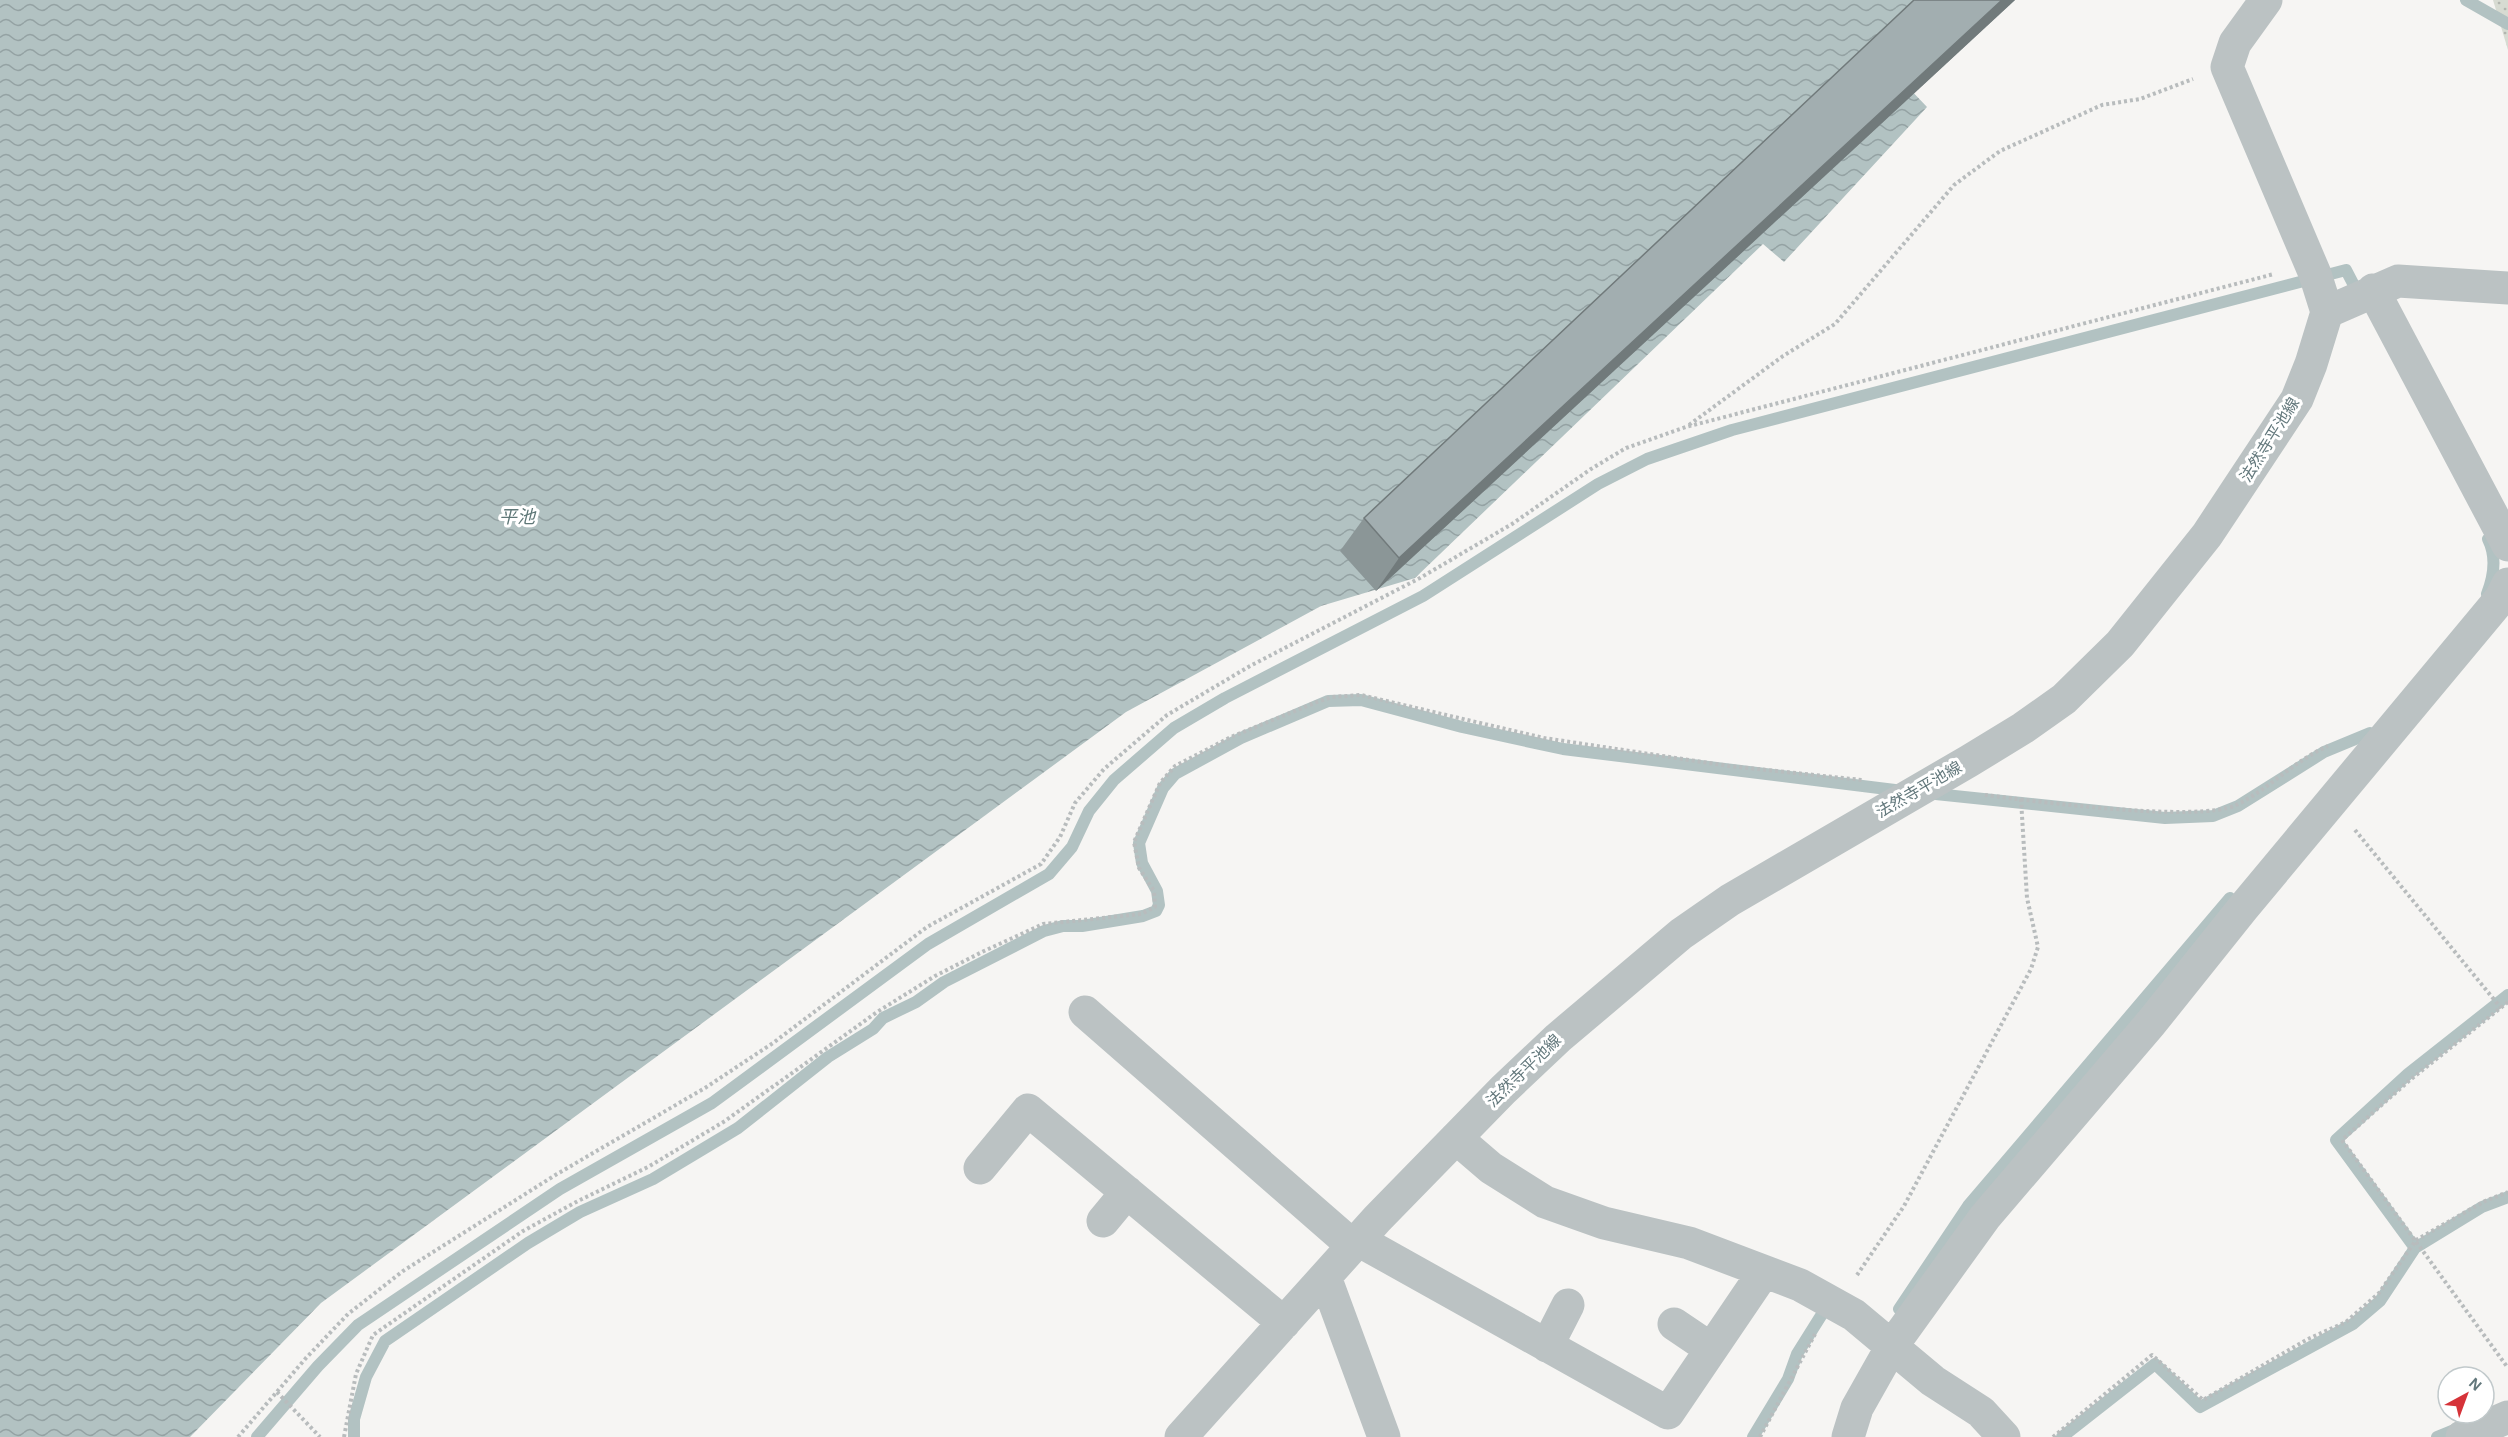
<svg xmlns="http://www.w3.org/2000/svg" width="2508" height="1437" viewBox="0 0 2508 1437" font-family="'Alegreya Sans','Noto Sans JP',sans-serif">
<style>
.park{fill:url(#park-dots)}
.water{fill:url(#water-waves)}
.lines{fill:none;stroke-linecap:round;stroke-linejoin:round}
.stream{stroke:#b2c2c2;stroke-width:12}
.path{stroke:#b8bcbd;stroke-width:4;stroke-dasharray:3 3;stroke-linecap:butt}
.street{stroke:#bbc2c3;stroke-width:33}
.wall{fill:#8b9697}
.shaded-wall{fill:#717a7b}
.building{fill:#a2aeb0;stroke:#717a7b;stroke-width:1.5}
.labels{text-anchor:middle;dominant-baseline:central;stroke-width:6;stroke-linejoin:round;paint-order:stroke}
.street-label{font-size:16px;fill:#63787c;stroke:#fff}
.water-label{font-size:18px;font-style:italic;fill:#5e7777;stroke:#fff}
</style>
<defs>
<pattern id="park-dots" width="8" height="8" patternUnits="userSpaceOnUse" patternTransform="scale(1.5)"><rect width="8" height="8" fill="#d7dbd2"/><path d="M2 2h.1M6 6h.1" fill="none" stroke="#b2b6af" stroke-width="1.8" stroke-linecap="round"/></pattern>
<pattern id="water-waves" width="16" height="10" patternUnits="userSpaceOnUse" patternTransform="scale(1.5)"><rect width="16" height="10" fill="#b2c2c2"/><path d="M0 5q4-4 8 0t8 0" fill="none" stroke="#94a2a3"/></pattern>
</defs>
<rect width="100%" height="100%" fill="#f6f5f3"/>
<path class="park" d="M2493 0H2508V50Z"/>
<path class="water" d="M0 0H1985L1907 86 1927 107 1784 262 1763 244 1415 578 1321 606 1126 712 321 1303 190 1437H0Z"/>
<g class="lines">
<path class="stream" d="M2466 0 2508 24
M2487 594C2494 576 2497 557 2488 539
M1926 793 2165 818 2213 816 2238 806 2324 752 2370 733
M2415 1248 2482 1207 2508 1197
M1899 1309 1968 1206 2230 898
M257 1437 318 1366 358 1325 560 1189 712 1103 928 944 1049 874 1072 847 1089 811 1114 780 1174 728 1225 698 1423 596 1598 484 1647 459 1732 430 2346 270 2359 295
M354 1437V1419L366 1377 385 1341 528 1243 580 1212 653 1179 738 1128 828 1057 873 1029 883 1018 916 1002 944 982 1044 931 1063 926H1082L1143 916 1156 911 1159 905 1157 891 1142 863 1139 843 1163 788 1175 774 1241 738 1328 701 1361 700 1462 727 1563 749 1903 791
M1753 1437 1788 1379 1797 1354 1829 1303
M2062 1437 2155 1364 2200 1407 2353 1324 2380 1301 2415 1248 2336 1140 2408 1074 2508 995
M2437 1437 2459 1428"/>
<path class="path" d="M1689 425 1783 356 1835 324 1954 185 2000 151 2102 105 2140 99 2193 79
M1985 795C2034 801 2198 823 2236 805 2268 790 2295 760 2328 746
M2355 830 2501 1008
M2508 1002 2410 1080 2342 1140 2508 1368
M1857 1275 1904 1206 2031 969 2038 947 2027 898 2021 799
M277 1392 320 1437
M238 1437 306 1358 348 1314 403 1271 557 1174 705 1088 773 1043 927 927 1041 864 1060 837 1075 803 1104 769 1167 715 1250 666 1420 578 1512 524 1591 469 1626 448 1686 427 2274 274
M344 1437 356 1374 373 1335 523 1231 578 1201 648 1167 725 1121 877 1012 935 976 984 951 1043 924 1141 914 1155 907 1154 891 1139 868 1134 842 1160 783 1175 766 1231 737 1317 702 1332 697 1361 695 1544 738 1729 766 1862 780
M1760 1437 1815 1334
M2053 1437 2152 1355 2203 1400 2308 1339 2346 1322 2379 1293 2416 1240 2485 1201 2508 1192"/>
<path class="street" d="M2373 290 2508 545
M2327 312 2398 281 2508 288
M1085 1012 1353 1246
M1456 1138 1491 1168 1545 1202 1604 1223 1689 1243 1800 1285 1854 1315 1933 1381 1981 1412 2004 1437
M980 1168 1028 1110 1284 1323
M1103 1221 1127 1192
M1358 1240 1668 1413 1763 1273
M1325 1277 1384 1437
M1674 1324 1711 1349
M1547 1346 1568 1305
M1181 1437 1377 1219 1503 1090 1558 1038 1681 934 1730 900 1969 761 2023 728 2064 699 2120 644 2207 535 2297 399 2311 364 2327 312 2315 274 2227 67 2235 43 2266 0
M1848 1437 1857 1408 1892 1346 1985 1217 2151 1023 2243 908 2501 598 2508 584
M2462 1437 2508 1417"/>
</g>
<path class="wall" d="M1914 0H2015L1376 591 1340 551 1364 518Z"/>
<path class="shaded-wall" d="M2002 0H2015L1376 591 1399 558Z"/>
<path class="building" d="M1914 0H2002L1399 558 1364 518Z"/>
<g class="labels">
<g class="street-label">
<text transform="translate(2270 440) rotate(-58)">法然寺平池線</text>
<text transform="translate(1919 790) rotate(-30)">法然寺平池線</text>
<text transform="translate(1524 1071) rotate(-44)">法然寺平池線</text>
</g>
<g class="water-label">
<text x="517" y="518">平池</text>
</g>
</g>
<g transform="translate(2466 1395) rotate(41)"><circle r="28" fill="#ffffff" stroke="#c1c9cb" stroke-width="1.5"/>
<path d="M0-4.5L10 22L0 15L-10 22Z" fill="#d63339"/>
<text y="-9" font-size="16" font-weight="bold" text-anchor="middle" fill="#63787c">N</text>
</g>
</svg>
